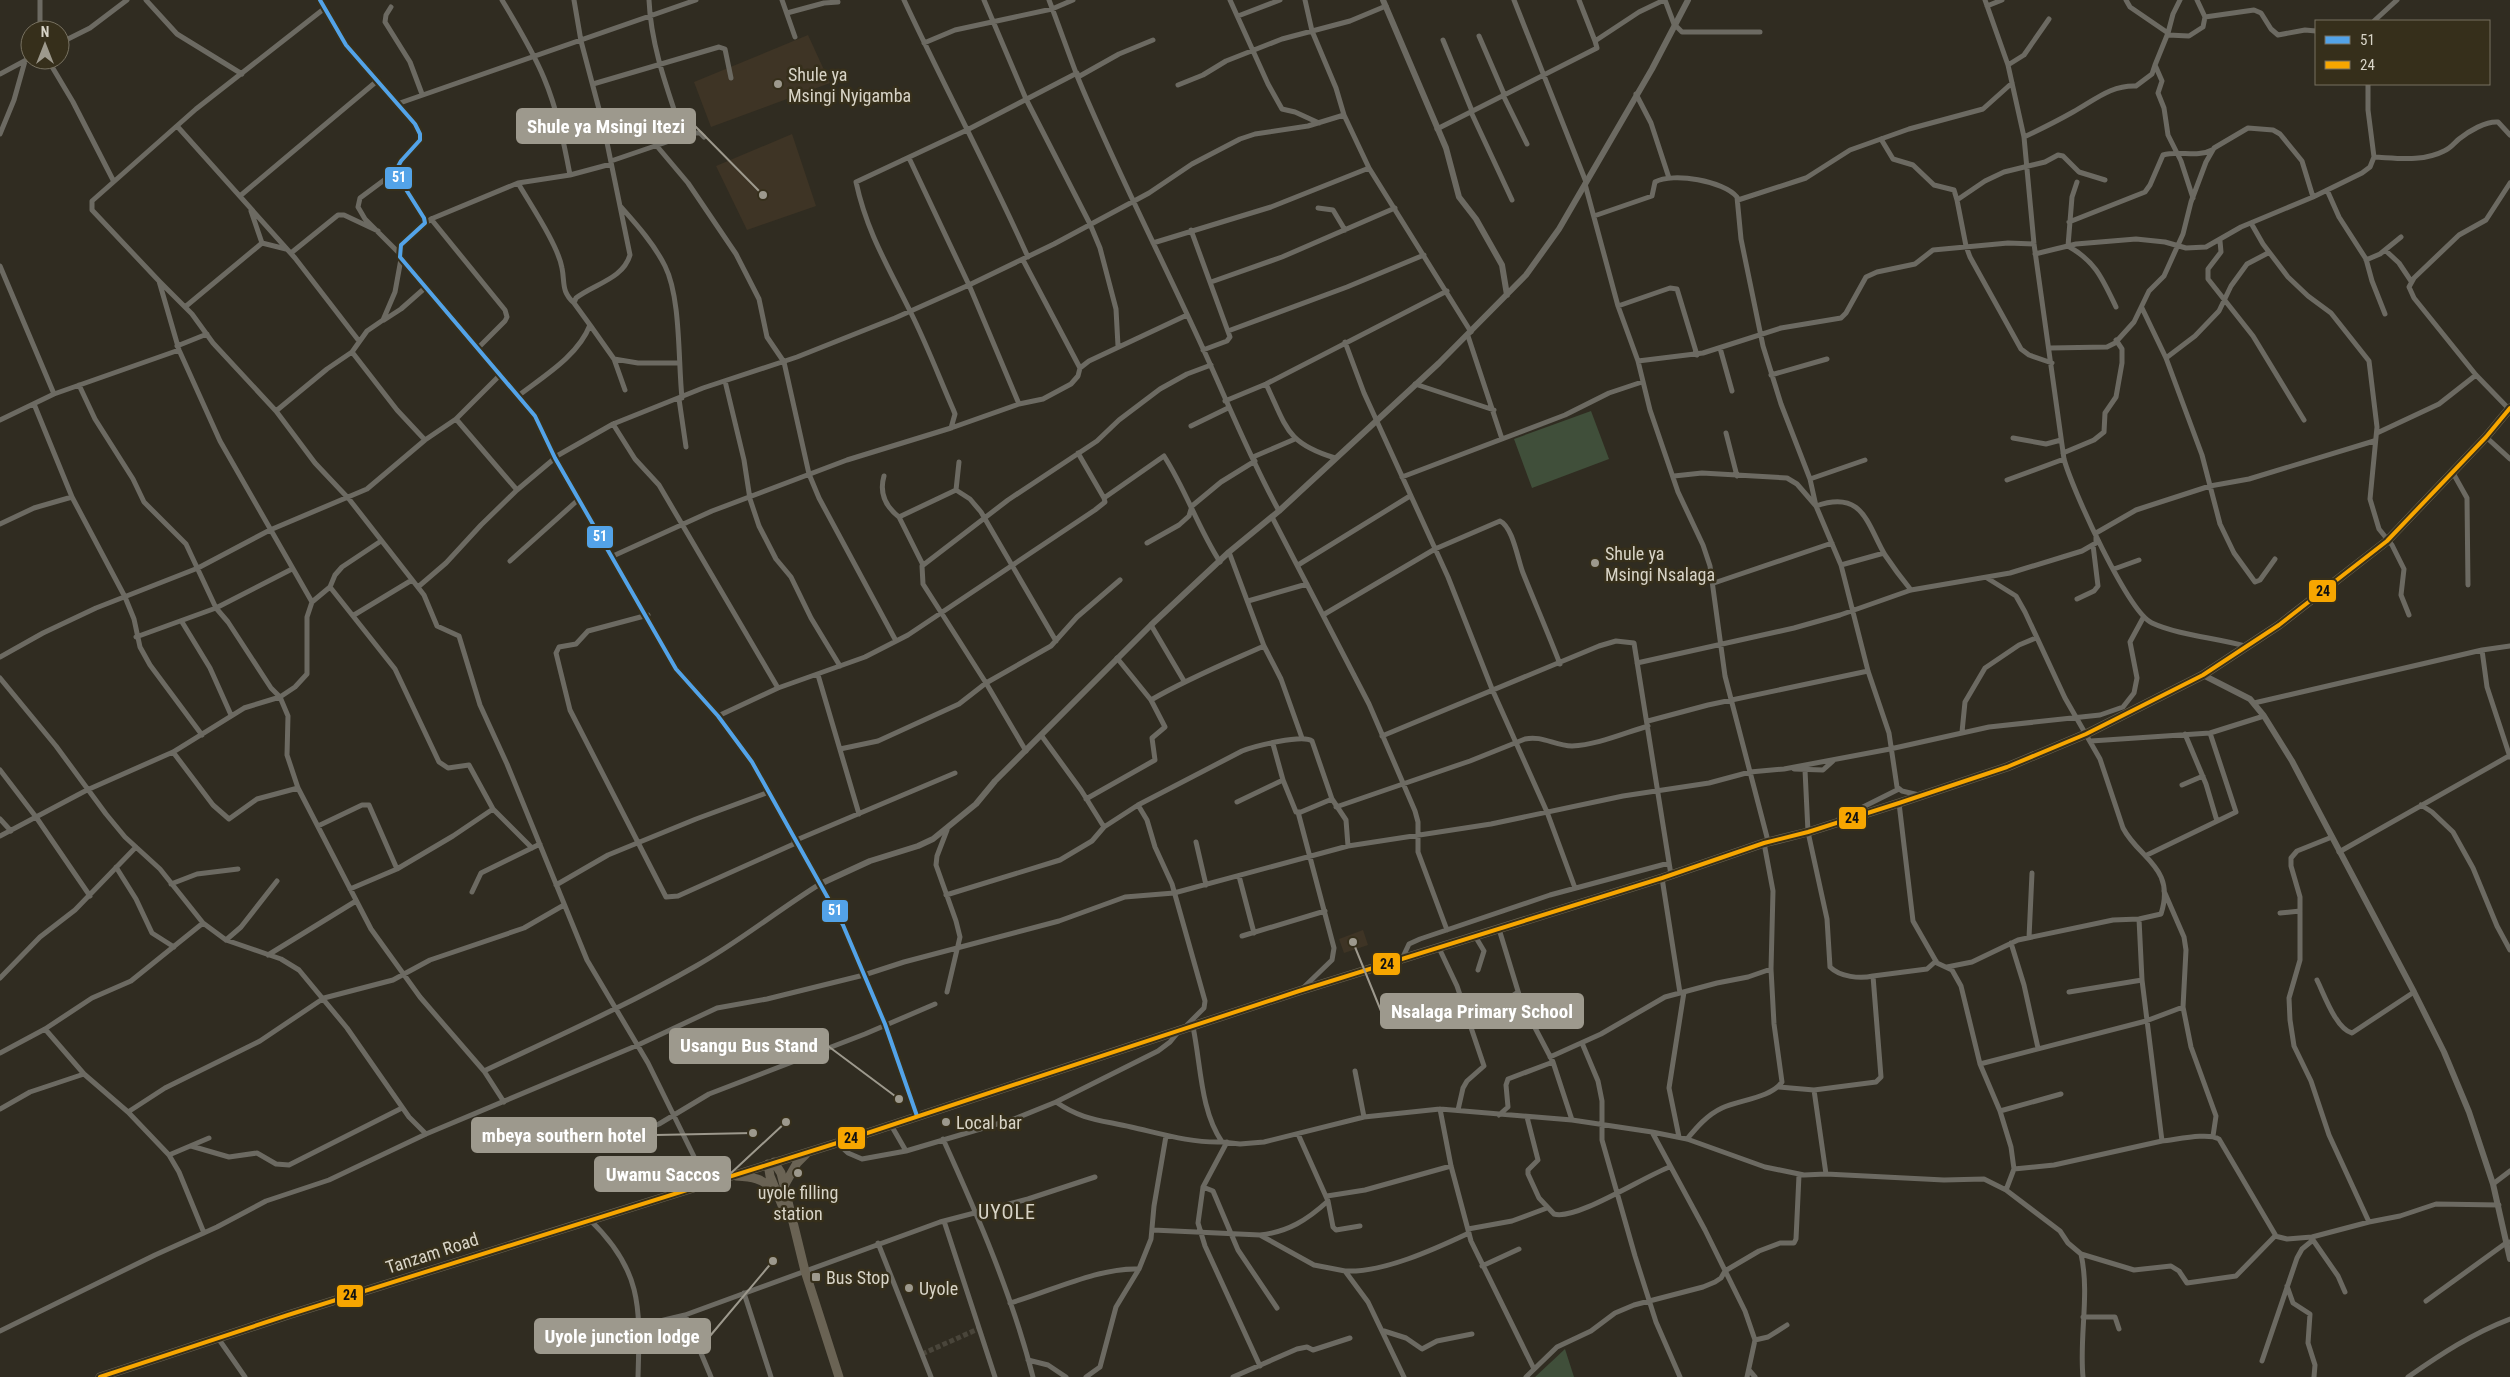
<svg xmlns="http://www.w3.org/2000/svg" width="2510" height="1377" viewBox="0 0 2510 1377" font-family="'Roboto Condensed',sans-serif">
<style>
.education{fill:#3e3425}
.green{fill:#404f3a}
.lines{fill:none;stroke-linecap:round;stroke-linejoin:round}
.minor-tunnel{stroke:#49453a;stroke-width:5;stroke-dasharray:5 2.5;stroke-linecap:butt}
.minor{stroke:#6c6a62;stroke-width:5}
.tertiary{stroke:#6c6a62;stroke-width:6}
.trunk{stroke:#6a6354;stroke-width:9}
.bus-1-casing{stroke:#362f1b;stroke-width:8}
.bus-2-casing{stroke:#362f1b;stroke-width:8}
.bus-1{stroke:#53a3e8;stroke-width:4}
.bus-2{stroke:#f7a600;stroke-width:4}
.poi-dot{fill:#9d998d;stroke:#362f1b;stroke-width:2}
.labels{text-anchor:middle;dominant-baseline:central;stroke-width:5;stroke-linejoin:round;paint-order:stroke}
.poi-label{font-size:18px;fill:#d8d4c7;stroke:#362f1b;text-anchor:start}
.street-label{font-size:18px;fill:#d8d4c7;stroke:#362f1b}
.quarter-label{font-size:20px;letter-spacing:1px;fill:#d8d4c7;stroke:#362f1b}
.leader{fill:none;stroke:#9d998d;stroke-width:2}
.callout-dot{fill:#9d998d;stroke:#362f1b;stroke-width:2}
.callout{fill:#9d998d;stroke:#9d998d;stroke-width:2}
.callout-label{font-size:19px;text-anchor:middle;font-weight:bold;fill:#fff}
.line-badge{stroke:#362f1b;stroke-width:2}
.badge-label{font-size:14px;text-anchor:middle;font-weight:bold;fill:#fff}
.pale-badge-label{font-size:14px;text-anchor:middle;font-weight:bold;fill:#111}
</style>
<rect width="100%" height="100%" fill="#302c21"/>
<path class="education" d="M808 35 830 83 711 127 694 82Z
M792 134 816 206 747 230 716 166Z
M1363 930 1368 945 1344 953 1339 939Z"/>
<path class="green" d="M1591 411 1609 459 1532 488 1514 439Z
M1565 1349 1574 1377H1535Z"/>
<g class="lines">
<path class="minor-tunnel" d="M922 1354 978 1329"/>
<path class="minor" d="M40 0V30
M146 0 177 34 242 74
M502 0C517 25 533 51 544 78 557 109 564 143 570 175
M649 0C651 47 668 91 683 136
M782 0 795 37
M904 0C944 86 989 170 1028 257
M984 0 1026 99 1090 224 1100 248 1116 309 1118 346
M1049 0C1059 26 1068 52 1078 78 1118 175 1167 268 1210 364 1232 413 1253 464 1279 511
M1230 0 1268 84 1282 109 1295 112 1319 123
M1305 0 1312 31 1336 88 1344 115
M1514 0 1586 182
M1579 0 1595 41
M1665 0 1674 24 1682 32H1760
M1985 0 2008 65 2024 137 2034 244 2064 459C2072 489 2128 612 2152 623 2178 635 2217 638 2245 646
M2126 0 2130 7 2168 33
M2180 0 2173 14 2168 33 2155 65 2162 81 2158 93 2164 108 2168 135 2181 161 2193 198
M1987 6 2002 0
M391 7 386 15 385 22 410 62 422 94
M787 13 824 3 838 2
M1238 16 1280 0
M2205 17 2254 10 2261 13 2271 29 2278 35 2305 30 2316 31
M2374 21 2397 0
M2168 35 2189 36 2203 27 2205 17 2197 0
M1479 36 1504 94
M1443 40 1472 111
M60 43 90 28 127 0
M924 43 955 30 1052 9 1073 0
M48 60 73 102 113 180
M2008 65 2024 55 2049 19
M0 74 30 58
M1078 77 1119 54 1153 40
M593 84 719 47 725 49 731 78
M1178 85 1203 75 1226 61 1282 39 1350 21 1386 6
M1636 94 1651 123 1669 178
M1503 95 1527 144
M397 104 696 0
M1471 112 1512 200
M177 126 295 258 359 341
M1437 129 1597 48 1595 41 1639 12 1664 0
M0 134 14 100 25 61
M2024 137C2041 129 2057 121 2073 112 2095 100 2111 85 2136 86L2152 74 2155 65
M1881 139 1893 159 1913 165 1934 185 1954 190 1957 200
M656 145 688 183 736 254 759 299 767 337 784 362 809 474 819 498 896 641
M2374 157C2397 158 2423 162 2444 151 2451 148 2454 143 2459 139 2469 131 2486 121 2498 122L2510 135
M909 158 969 285 1019 404
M611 161 693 133H700L704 137
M395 172 360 198 358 207 365 219 399 253
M2077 182 2072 197 2068 246C2096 262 2102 278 2116 307
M518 183C530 204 558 245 562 268 565 283 561 291 574 303
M1585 184 1618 306 1638 361 1650 410 1678 492 1703 545 1710 566 1725 676 1768 841
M2327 190 2339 217 2366 259 2372 281 2385 314
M240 196 377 81
M1738 200 1806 178 1850 150 1909 129 1983 109 2012 83
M621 207C637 225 654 244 665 266 681 298 678 361 682 398
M1318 208 1333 210 1345 230
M1594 216 1652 196 1655 182C1673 172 1724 181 1737 197L1741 239 1763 346 1781 404 1810 479 1816 506 1841 565 1868 671 1889 733 1897 787 1902 791 1919 795
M431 219 505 310 507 317 505 321 478 348
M2069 222 2145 192 2150 185 2163 155C2179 150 2197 158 2212 150
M2251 223 2263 244 2288 277 2308 296 2331 313 2369 361 2377 427 2370 499 2379 529 2392 545 2404 569 2401 595 2409 615
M423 225 431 219 518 183 570 175 611 164
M1191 230 1230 337 1227 341 1203 350
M2220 241 2221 252 2208 269V279L2253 336 2304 420
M262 243 286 249
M1153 243 1271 207 1369 168
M2385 250 2399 263 2411 281
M291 253 338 215H344L378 231
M2035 254 2076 244 2136 239 2165 242 2186 248 2206 247 2241 227 2313 197 2362 173 2370 167 2374 157 2368 110V84
M1023 260 1080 368
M2366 260 2380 254 2401 237
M0 266 54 394
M159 281 192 314 213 343 276 411 315 463 349 499 424 595 437 626 459 636 480 705 507 764 587 960 648 1063 707 1183
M1211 282 1282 257 1395 208
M1618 306 1670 288 1677 289 1697 355
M185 307 262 243 251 211
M2142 308 2166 358 2202 455 2220 524 2234 553 2255 582 2260 580 2275 559
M384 320 401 309 426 287
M590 325 614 359 625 390
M1228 331 1347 287 1424 255
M1468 336 1502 439
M1345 342 1364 393 1448 577 1492 689 1547 812 1575 888
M177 346 207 334
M1720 348 1732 391
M2050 348 2107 347 2115 343 2134 322 2149 291 2164 276 2183 234 2191 202 2206 162 2214 148 2248 128 2273 130 2280 134 2302 161 2313 197
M352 352 397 410 425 440
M2166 358 2195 336 2219 311 2231 286 2247 264 2268 253
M614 359 638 363H678
M1638 361 1703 353 1781 328 1841 318 1846 313 1866 277 1877 272 1915 264 1933 250 2008 243 2034 244
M2052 363 2029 355 2021 349 1970 257 1966 246 1957 200 1985 181 2004 172 2045 162 2058 155 2063 156 2079 172 2105 180
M1771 375 1827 359
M725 381 744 460 750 499 759 526 776 559 791 577 811 618 840 666
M1266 384C1287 428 1286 443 1335 458
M1415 384 1494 410
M79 385 95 419 133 479 144 502 186 544 216 608 228 622 271 688 280 697 288 716 287 755 298 788 371 929 420 997 484 1071 504 1102
M518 396C544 376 578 356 590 325L574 303 576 298C594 284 623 279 630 255L604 128 581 41 574 0
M679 399 686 447
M1225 401 1266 384 1447 291
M34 404 72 497 125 597 134 619 140 647 150 665 202 735
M2509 409 2476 375 2414 298 2409 287 2414 278 2459 235 2486 220 2510 183
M276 411 327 369 352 352 367 331 383 320 395 292 401 259
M456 419 517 490
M0 420 54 394 179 350
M613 424 635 459 659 485 778 688
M1191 426 1228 408
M951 428 955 414 953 409C939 377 927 345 911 313 889 268 867 233 856 182L967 130 1077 73
M1726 433 1737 476
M2377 433 2439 404 2476 375
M2486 437 2510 459
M2013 438 2046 444 2061 440
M2063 453 2094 440 2104 432 2105 413 2116 397 2122 363V349L2116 340
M555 457 613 424 703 388 797 357 895 318 969 285 1054 244 1149 193 1192 164 1240 139 1255 134 1308 126 1344 115 1369 168 1471 332
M1253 457 1295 439
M2453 473 2467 498 2468 585
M884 476C879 493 885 506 899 517
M1674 476 1702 473 1787 478 1797 484 1816 506C1863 489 1867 524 1885 555 1893 567 1902 579 1911 590
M1402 477 1565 415 1609 393 1642 382
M1810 479 1865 460
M2007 480 2064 459
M956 490 959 462
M1104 498 1164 456C1186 490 1198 528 1220 562
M1272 517 1369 704 1415 811 1418 822V852L1447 930
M0 524 34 508 72 497
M1147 543 1179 525 1189 516 1192 506 1221 482 1255 461
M1229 552 1264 646 1281 679 1302 738
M613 556 712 511 847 460 951 428 1019 404 1043 399 1071 384 1078 376 1080 368 1089 361 1187 315
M510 561 579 499
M923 565 899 517 956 490 970 499 981 512 1056 641
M1298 565 1410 496
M1841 565 1884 553
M2114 569 2139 560
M1714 583 1832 543
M330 587 395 669 439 762 448 768 469 765 493 809 453 836 397 869 350 889
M418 587 446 563 481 525 517 490 555 458
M2077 599 2094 591 2098 586 2093 545
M1248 601 1307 584
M312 602 220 441 179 350 159 281 92 210V201L196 109 325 8
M354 615 412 580
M648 615 588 631 576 644 559 647 556 653 570 710 666 897 678 896 796 843
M1323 615 1435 549 1500 521C1513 527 1518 561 1523 573 1535 603 1548 633 1560 664
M182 622 210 668 231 715
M1151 625 1184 681
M136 637 216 608 292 569
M2482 650 2487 687 2510 757
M0 657 43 633 96 608 198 568 270 530 367 489 425 440 456 419 500 375
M1637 663 1794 628 1840 615 1911 590 2010 573 2082 551 2096 543V533L2136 510 2210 486 2249 479 2374 441
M818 675 859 814
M0 678 56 746 106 814 125 837 160 869 203 923 226 940 281 959 299 970 347 1028 409 1117 426 1134
M1151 700C1187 679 1226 663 1264 646
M2254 703 2482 650 2510 646
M718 716 778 688 865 657 908 635 1095 510 1105 502 1104 498 1078 453
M1648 721 1708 705 1868 671
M1962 732 1965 702 1985 668 2019 645 2036 638
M2185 734 2206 784 2217 821
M1041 735 1081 790 1104 827
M1382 736 1599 646 1616 641 1634 643 1671 875
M2091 741 2210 733 2264 716
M1273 744 1283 780 1296 812H1301L1332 799
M840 749 878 741 959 704 986 683 1051 646 1077 617 1120 580
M1026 751 986 683 923 584 922 566 1008 500 1097 441 1119 420 1160 389 1187 374 1211 365
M173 752 213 805 229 819 257 799 298 788
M1794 769 1823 770 1834 760
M0 770 36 817 90 896
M1805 770 1808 832 1827 919 1830 967C1840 977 1860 979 1873 976
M2182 785 2203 776
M1086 799 1155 760 1152 738 1165 727 1151 700 1117 658
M1237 802 1283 780
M1138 805 1147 820 1155 847 1172 884 1205 1001 1204 1008 1187 1025
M2421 805 2432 812 2453 832 2473 868 2497 926 2510 950
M1336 807 1470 761 1525 739C1542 735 1555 746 1572 746 1597 745 1624 733 1648 726
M493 809 532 848
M1298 812 1334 948 1332 960 1302 989
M0 819 11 831
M1839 819 1899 789
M318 826 362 805H369L397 869
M0 836 87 790 173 752 244 708 280 697 295 687 307 674V617L312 602 330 587 335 575 342 567 381 541
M2332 837 2297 851 2291 858V866L2300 897V960L2289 998 2290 1020 2294 1046 2311 1081 2329 1135 2369 1222
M794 841 955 773
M1196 842 1206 885
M2339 852 2509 756
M2147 855 2236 812 2210 733
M116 867 136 899 152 933 174 947
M1239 876 1254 933
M1662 878 1680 993
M171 884 197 874 238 869
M556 885 608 855 696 819 769 792
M2164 891 2184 937 2186 950 2183 1007 2191 1047 2216 1116 2213 1136
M472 892 481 873 540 844
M946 895 1060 860 1092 841 1104 827 1138 805 1242 751C1254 746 1303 734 1312 741L1332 799 1346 820 1348 846
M2280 913 2300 911
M1499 929 1521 1001 1553 1062 1572 1120
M1242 936 1325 911
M1475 936 1484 951 1478 970
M2029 938 2032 873
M226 940 241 927 277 881
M2011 943 2024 985 2038 1048
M1439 948 1457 986 1484 1066 1467 1081 1463 1088 1458 1110
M268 955 356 901
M1402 959 1409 944 1420 939 1550 895 1669 863
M1947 967 1972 962 2018 940 2113 920 2139 919 2161 914C2176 867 2139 859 2123 828L2100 759 2065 698 2025 612 2016 596 1987 578
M0 978 40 937 75 910 136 847
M2317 980C2324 994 2336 1029 2352 1033L2414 992
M947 992 960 937 956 921 936 865 937 856 947 830
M2069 992 2142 980
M1464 1008 1509 998 1518 992
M1193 1027C1201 1064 1200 1110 1222 1142L1240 1144 1264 1142 1364 1117 1440 1109 1572 1120 1652 1132 1687 1139 1765 1167 1804 1175 1826 1174 1944 1180 1984 1179 2006 1190 2014 1169 2011 1147 2000 1111 1980 1064 1961 986 1952 970 1937 963 1913 921 1899 803
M45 1029 84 1074 128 1112 169 1155 179 1172 204 1233
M1582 1043 1598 1081 1602 1101V1140L1635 1256 1656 1322 1680 1377
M0 1053 45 1029 92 998 131 981 203 923
M1550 1057 1601 1034 1665 997 1717 983 1748 977 1771 969
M1980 1064 2146 1021 2183 1007
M484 1071C556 1037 628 1005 696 966 739 942 778 910 820 884
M1355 1071 1364 1117
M1779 1087 1814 1090 1876 1082 1881 1077 1873 976 1927 969 1936 961
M1814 1090 1826 1174
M1056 1102 1158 1051 1170 1042 1179 1031
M0 1109 30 1092 84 1074
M1440 1109 1451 1166 1471 1241 1534 1369
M2000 1111 2061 1094
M128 1112 165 1088 260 1041 324 998 393 980 430 960 524 928 564 905
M1499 1115 1508 1107 1506 1085 1508 1079 1553 1062
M1527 1117 1538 1160 1528 1170V1174L1539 1198 1554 1214C1576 1221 1646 1175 1670 1167
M891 1125 906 1151
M1652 1132 1705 1230 1745 1311 1755 1340 1747 1377
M1679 1137 1669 1088 1684 992
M943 1139C978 1216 1012 1295 1033 1377
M1687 1139C1697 1127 1707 1115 1722 1108 1739 1100 1771 1098 1782 1082L1774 1024 1771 969 1773 891 1764 843
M2162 1141C2175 1140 2208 1132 2219 1139L2276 1236
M1227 1142 1203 1187 1198 1223 1205 1246 1260 1366
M837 1143 848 1153 862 1159 906 1151 1014 1119 1056 1102C1082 1120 1101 1120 1131 1127 1162 1134 1191 1143 1222 1142
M191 1146 229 1157 257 1153 276 1164 289 1165 402 1108
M601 1148 659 1124 709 1094 865 1034 935 1004
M169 1155 209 1138
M2014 1169 2054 1165 2162 1141 2142 980 2139 919
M2493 1184 2510 1171
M1203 1187 1213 1191 1238 1250 1277 1308
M2006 1190 2060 1231 2068 1243 2081 1254C2090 1294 2079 1337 2083 1377
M1327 1196 1365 1190 1451 1166
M1328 1201 1333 1227 1336 1230 1360 1226
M590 1220C643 1271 640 1308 638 1377
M944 1221 995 1377
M1468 1229 1512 1221 1547 1208
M1153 1230 1260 1235C1288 1232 1307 1220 1328 1201L1298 1134
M1260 1235 1314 1265 1345 1271 1368 1302 1404 1377
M2313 1240 2338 1276 2345 1292
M878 1243 931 1377
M2081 1254 2134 1270 2171 1266 2179 1271 2187 1283 2236 1276 2275 1236 2287 1239 2312 1237 2369 1222 2400 1216 2436 1204 2499 1205
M1482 1266 1519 1249
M1345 1271C1383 1273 1435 1249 1469 1233
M2287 1286 2293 1303 2310 1314 2308 1343 2315 1365 2314 1377
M744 1293 771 1377
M2426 1301 2506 1243 2510 1242
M1010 1303C1049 1292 1099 1267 1139 1269
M685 1315 711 1377
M2083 1317H2115L2119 1329
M639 1326 685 1315 940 1222 1028 1199 1095 1177
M0 1331 155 1255 217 1227 266 1201 329 1180 426 1134 638 1045 717 1008 767 999 864 975 904 962 1059 921 1125 897 1174 893 1348 846 1491 824 1623 796 1709 783 1750 772 1784 769 1890 749 1989 727 2100 715 2123 707 2134 693 2137 678 2130 642 2143 618
M1384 1331 1406 1338 1422 1349 1437 1341 1472 1334
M218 1338 245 1377
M1755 1340 1768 1337 1787 1325
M1028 1360 1048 1365 1066 1377
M2262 1361 2297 1258 2302 1249 2313 1240 2312 1237
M1749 1370 1755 1377
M1086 1377 1100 1367 1116 1307 1139 1269 1151 1239 1154 1206 1166 1136
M1233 1377 1297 1349 1307 1347 1313 1350 1350 1338
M1526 1377 1557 1347 1591 1331 1615 1313 1634 1305 1703 1287 1715 1282 1721 1278 1725 1271 1759 1251 1780 1243H1794L1796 1239 1799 1175
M2408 1377C2441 1354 2473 1333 2510 1319"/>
<path class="tertiary" d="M320 0 346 45 415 124 420 134V140L401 161 395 172 424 218 425 223 401 245 400 257 535 416 555 458 676 669 718 716 752 762 843 925 885 1024 917 1116
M1383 0 1446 148 1459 197 1476 219 1502 265 1507 295
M2203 675 2250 699 2264 716 2292 761 2414 992 2444 1052 2469 1112 2493 1184 2510 1259
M820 884 870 861 918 846 933 839 976 804 995 781 1151 625 1229 552 1279 511 1439 363 1526 275 1559 229 1652 69 1688 0"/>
<path class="trunk" d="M774 1162 781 1173 805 1271 839 1377
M768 1164 770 1176 784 1210
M736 1176C752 1177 762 1178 774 1190
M784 1186 797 1163 806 1154
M100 1377 288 1315 837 1143 1299 991 1662 878 1764 843 1808 832 1899 803 2007 767 2086 734 2203 675 2279 625 2387 541 2486 437 2510 408"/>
<defs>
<path id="bus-1" d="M320 0 346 45 415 124 420 134V140L401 161 395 172 424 218 425 223 401 245 400 257 535 416 555 458 676 669 718 716 752 762 843 925 885 1024 917 1116"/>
<path id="bus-2" d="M100 1377 288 1315 837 1143 1299 991 1662 878 1764 843 1808 832 1899 803 2007 767 2086 734 2203 675 2279 625 2387 541 2486 437 2510 408"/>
</defs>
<use href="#bus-1" class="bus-1-casing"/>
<use href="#bus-2" class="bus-2-casing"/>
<use href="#bus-1" class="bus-1"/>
<use href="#bus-2" class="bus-2"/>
</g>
<g class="poi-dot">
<circle cx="778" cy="84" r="5"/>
<circle cx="1595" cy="563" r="5"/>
<circle cx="946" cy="1122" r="5"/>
<circle cx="798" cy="1173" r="5"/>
<rect x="811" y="1272" width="10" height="10" rx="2.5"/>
<circle cx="909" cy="1288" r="5"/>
</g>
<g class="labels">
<g class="poi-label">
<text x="788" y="74">Shule ya<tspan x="788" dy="21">Msingi Nyigamba</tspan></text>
<text x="1605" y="553">Shule ya<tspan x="1605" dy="21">Msingi Nsalaga</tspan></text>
<text x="956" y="1122">Local bar</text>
<text x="798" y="1192" text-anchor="middle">uyole filling<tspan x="798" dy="21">station</tspan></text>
<text x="826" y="1277">Bus Stop</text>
<text x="919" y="1288">Uyole</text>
</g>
<g class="street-label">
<text transform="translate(432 1253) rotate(-18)">Tanzam Road</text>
</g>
<g class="quarter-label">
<text x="1007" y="1212">UYOLE</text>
</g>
</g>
<path class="leader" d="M763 195L695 126M1353 942L1381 1011M899 1099L828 1046M753 1133L656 1135M786 1122L730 1174M773 1261L710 1336"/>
<g class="callout-dot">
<circle cx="763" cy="195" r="5"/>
<circle cx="1353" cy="942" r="5"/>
<circle cx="899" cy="1099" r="5"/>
<circle cx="753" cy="1133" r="5"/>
<circle cx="786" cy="1122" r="5"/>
<circle cx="773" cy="1261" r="5"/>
</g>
<g class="callout">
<rect x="517" y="109" width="178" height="34" rx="5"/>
<rect x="1381" y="994" width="202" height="34" rx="5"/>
<rect x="670" y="1029" width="158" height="34" rx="5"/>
<rect x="472" y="1118" width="184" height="34" rx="5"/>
<rect x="595" y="1157" width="135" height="34" rx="5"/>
<rect x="535" y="1319" width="175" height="34" rx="5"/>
</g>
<g class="callout-label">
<text x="606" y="133">Shule ya Msingi Itezi</text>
<text x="1482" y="1018">Nsalaga Primary School</text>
<text x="749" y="1052">Usangu Bus Stand</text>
<text x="564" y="1142">mbeya southern hotel</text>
<text x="663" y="1181">Uwamu Saccos</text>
<text x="622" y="1343">Uyole junction lodge</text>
</g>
<g class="line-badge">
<rect x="384" y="166" width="29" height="24" rx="5" fill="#53a3e8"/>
<rect x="586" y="525" width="28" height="24" rx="5" fill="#53a3e8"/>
<rect x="2308" y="579" width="29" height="24" rx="5" fill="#f7a600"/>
<rect x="1838" y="806" width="29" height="24" rx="5" fill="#f7a600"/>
<rect x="821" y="899" width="28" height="24" rx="5" fill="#53a3e8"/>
<rect x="1372" y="952" width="29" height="24" rx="5" fill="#f7a600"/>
<rect x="837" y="1126" width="29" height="24" rx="5" fill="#f7a600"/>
<rect x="336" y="1284" width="28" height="24" rx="5" fill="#f7a600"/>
</g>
<g class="badge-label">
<text x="399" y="182">51</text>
<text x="600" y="541">51</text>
<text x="835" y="915">51</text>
</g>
<g class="pale-badge-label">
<text x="2323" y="596">24</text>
<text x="1852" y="823">24</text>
<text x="1387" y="969">24</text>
<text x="851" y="1143">24</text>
<text x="350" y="1300">24</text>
</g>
<rect x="2315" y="20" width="175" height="65" fill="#362f1b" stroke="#777160"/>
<rect x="2325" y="36" width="25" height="8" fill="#53a3e8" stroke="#777160"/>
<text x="2360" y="45" font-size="15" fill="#d8d4c7">51</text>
<rect x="2325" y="61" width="25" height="8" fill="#f7a600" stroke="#777160"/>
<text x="2360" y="70" font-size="15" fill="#d8d4c7">24</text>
<g transform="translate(45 45)"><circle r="24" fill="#362f1b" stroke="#777160"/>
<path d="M0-4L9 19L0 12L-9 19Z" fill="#9d998d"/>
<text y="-8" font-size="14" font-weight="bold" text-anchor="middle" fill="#d8d4c7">N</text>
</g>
</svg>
